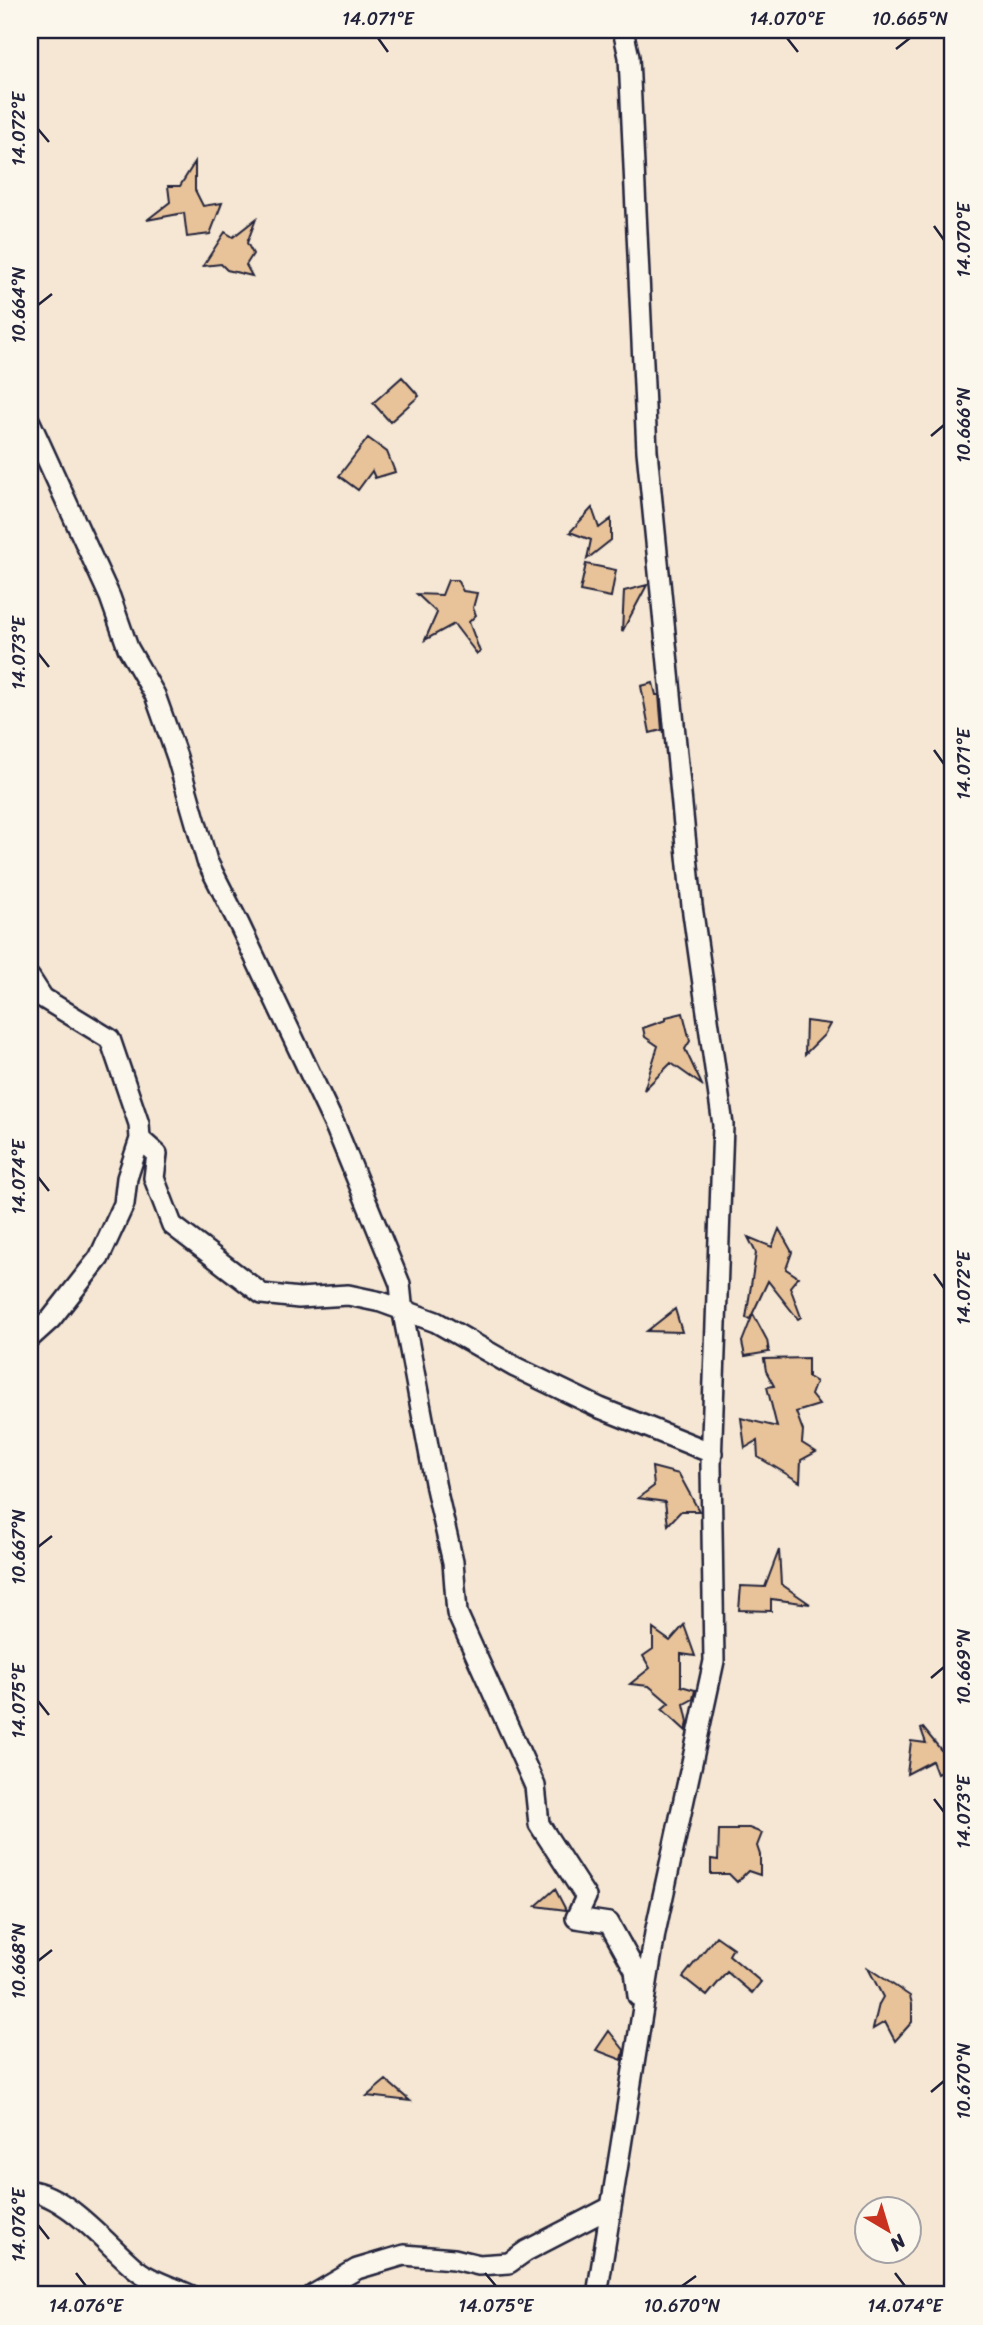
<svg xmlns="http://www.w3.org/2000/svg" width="983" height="2325" viewBox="0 0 983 2325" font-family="Sriracha,sans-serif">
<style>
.building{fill:#e8c399;stroke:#22223b;stroke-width:2}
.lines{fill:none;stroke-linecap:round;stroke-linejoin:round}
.minor-casing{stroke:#22223b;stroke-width:24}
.minor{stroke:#fbf7ec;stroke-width:19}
.ticks{fill:none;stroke:#22223b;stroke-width:2.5}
.neatline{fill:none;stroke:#22223b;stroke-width:2.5}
.ticks-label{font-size:18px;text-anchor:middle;fill:#22223b}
</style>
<rect width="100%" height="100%" fill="#f5e7d3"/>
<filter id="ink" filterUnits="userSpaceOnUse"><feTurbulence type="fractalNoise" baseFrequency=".0143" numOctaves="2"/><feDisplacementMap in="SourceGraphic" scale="14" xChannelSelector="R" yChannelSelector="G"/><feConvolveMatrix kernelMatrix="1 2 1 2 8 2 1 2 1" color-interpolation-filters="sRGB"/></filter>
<g filter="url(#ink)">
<path class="building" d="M195 162V190L203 206 222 203 210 234 187 237 184 213 147 220 170 202 168 186H180Z
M256 219 247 243 253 254 246 265 252 276 227 270 221 264 203 266 225 232 233 237Z
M402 377 419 396 390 422 373 403Z
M368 438 387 452 395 472 375 478 372 471 358 490 339 476Z
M592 508 599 528 611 519V540L587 559 591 540 570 532Z
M586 564 616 570 611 597 580 591Z
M448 580H457L463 591 477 593 473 608 476 615 469 622 480 652 477 654 454 624 425 640 437 613 417 594 442 595Z
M647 585 622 632 624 591Z
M653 683 656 695H659L662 730 650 733 641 686Z
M683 1013 690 1041 685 1049 702 1085 671 1063 644 1090 658 1046 645 1037 643 1028 666 1020V1017Z
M806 1021 830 1024 824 1035 805 1054Z
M779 1229 792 1252 786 1269 798 1277 790 1287 801 1317 798 1319 768 1281 750 1319 746 1318 756 1253 748 1237 772 1247Z
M675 1309 682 1332 647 1331Z
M753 1314 767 1340 769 1352 745 1356 742 1342Z
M808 1358V1377L816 1382 811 1395 819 1405 796 1412 803 1431 802 1443 816 1452 801 1460 800 1482 758 1457 757 1441 745 1448 741 1418 777 1427 767 1387 774 1386 766 1371 764 1359Z
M652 1467 679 1474 699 1511H681L668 1525 665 1502 638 1498 654 1486Z
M779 1550 781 1584 810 1604 771 1599V1611L739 1610 741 1586 765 1587Z
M684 1625 695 1656 681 1654V1686L695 1690 693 1699 684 1704 688 1722 686 1731 662 1709 669 1703 649 1686 630 1684 650 1668 643 1656 653 1649V1629L670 1641Z
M923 1728 945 1755 953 1754V1765L937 1774 932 1761 907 1774 911 1741 926 1743 921 1729Z
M737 1828H749L762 1833 757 1846 760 1855V1875L748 1871 737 1882 729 1874H711V1859L718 1860 719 1830H737Z
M555 1889 566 1910 536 1906Z
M716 1936 733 1948 729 1955 761 1982 752 1993 727 1972 707 1996 683 1977Z
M868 1968 910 1996 912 2004V2022L895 2041 885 2022 873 2029 879 2004 883 1997Z
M609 2031 624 2050 622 2060 596 2050Z
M386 2080 410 2101 367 2096Z"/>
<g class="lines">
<defs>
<path id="minor" d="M30 422 110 597 128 648 155 695 177 757 207 861 239 924 336 1128 400 1284 403 1313 436 1488 453 1562 457 1613 535 1786 539 1824 586 1897 576 1918 609 1923 635 1970 638 1996
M30 978 43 998 110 1039 139 1124 140 1139 157 1154 154 1178 172 1225 262 1294 299 1298 348 1295 381 1302 436 1322 515 1367 600 1408 712 1453
M30 1338 51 1319 99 1258 124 1204 127 1178 140 1139
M30 2191C67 2195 108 2246 136 2269 150 2281 173 2287 190 2295
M313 2295 357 2269 404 2255 454 2259 479 2265 509 2263 526 2251 611 2207
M597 2295 655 1933 714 1661 711 1465 723 1125 692 906 647 451 629 57 623 30"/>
</defs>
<use href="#minor" class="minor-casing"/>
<use href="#minor" class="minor"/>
</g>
</g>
<path class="ticks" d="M378 38 388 52M787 38 798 52M896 49 910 38M38 129 49 142M934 226 944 240M38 305 52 294M931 436 944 425M38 653 49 667M934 750 944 764M38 1177 49 1191M934 1274 944 1288M38 1547 52 1536M931 1678 944 1667M38 1701 49 1715M934 1799 944 1812M38 1961 52 1950M931 2092 944 2081M38 2225 49 2239M76 2273 86 2286M485 2273 496 2286M895 2273 905 2286M682 2286 696 2276"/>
<rect width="983" height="2325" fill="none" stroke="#fbf7ec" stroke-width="77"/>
<g transform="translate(888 2230) rotate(142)"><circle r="33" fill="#fbf7ec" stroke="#a4a2a5" stroke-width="2"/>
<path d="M0-5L12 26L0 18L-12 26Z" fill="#c8321e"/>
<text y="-10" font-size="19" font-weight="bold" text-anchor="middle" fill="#22223b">N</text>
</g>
<rect x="38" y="38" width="906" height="2248" class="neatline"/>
<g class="ticks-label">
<text x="378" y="25">14.071°E</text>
<text x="787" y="25">14.070°E</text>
<text x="910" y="25">10.665°N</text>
<text transform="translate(19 129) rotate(-90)" y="6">14.072°E</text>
<text transform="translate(964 240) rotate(-90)" y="6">14.070°E</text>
<text transform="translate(19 305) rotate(-90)" y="6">10.664°N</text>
<text transform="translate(964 425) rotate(-90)" y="6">10.666°N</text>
<text transform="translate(19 653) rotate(-90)" y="6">14.073°E</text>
<text transform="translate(964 764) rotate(-90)" y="6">14.071°E</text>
<text transform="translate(19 1177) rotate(-90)" y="6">14.074°E</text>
<text transform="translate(964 1288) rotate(-90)" y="6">14.072°E</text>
<text transform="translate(19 1547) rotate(-90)" y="6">10.667°N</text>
<text transform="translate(964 1667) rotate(-90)" y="6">10.669°N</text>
<text transform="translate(19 1701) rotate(-90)" y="6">14.075°E</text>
<text transform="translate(964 1812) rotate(-90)" y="6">14.073°E</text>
<text transform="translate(19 1961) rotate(-90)" y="6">10.668°N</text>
<text transform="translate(964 2081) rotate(-90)" y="6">10.670°N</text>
<text transform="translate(19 2225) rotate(-90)" y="6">14.076°E</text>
<text x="86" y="2312">14.076°E</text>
<text x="496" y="2312">14.075°E</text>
<text x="682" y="2312">10.670°N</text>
<text x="905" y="2312">14.074°E</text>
</g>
</svg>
